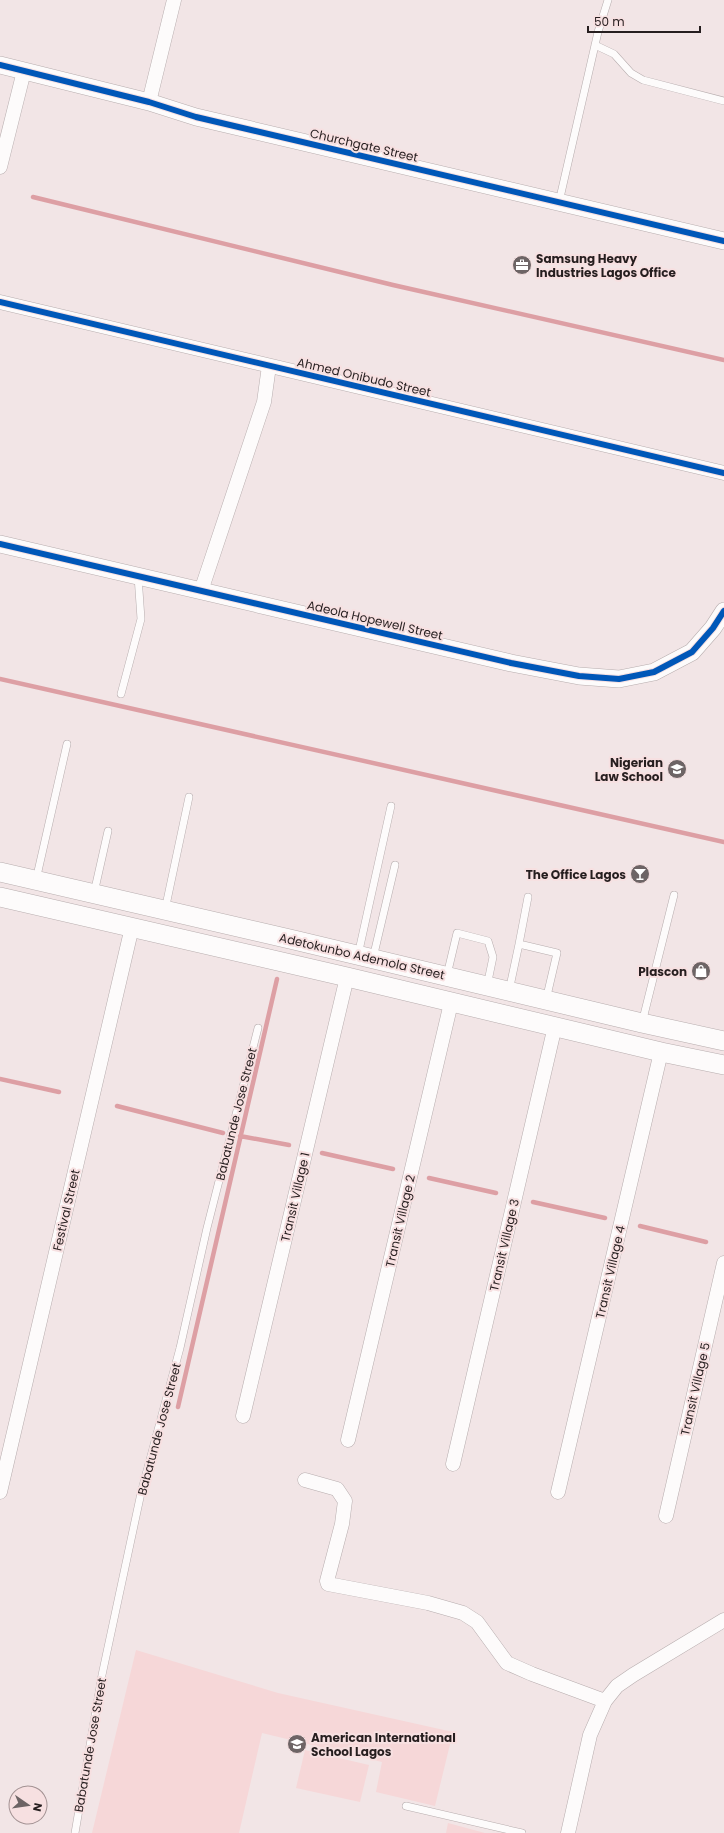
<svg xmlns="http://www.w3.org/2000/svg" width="724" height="1833" viewBox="0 0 724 1833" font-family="Poppins,sans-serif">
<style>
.green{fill:#f6d7d8}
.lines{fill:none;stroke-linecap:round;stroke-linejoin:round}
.stream{stroke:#dd9fa4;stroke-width:4.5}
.service-casing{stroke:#b7adae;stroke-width:8}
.minor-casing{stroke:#b7adae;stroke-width:15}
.tertiary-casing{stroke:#b7adae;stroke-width:18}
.secondary-casing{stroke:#b7adae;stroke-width:20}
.service{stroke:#fdfbfb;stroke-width:7}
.minor{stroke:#fdfbfb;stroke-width:14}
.tertiary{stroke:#fdfbfb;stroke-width:17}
.secondary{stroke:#fdfbfb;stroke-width:19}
.cycleway-casing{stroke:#f7e0e1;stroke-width:8}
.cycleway{stroke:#0057b8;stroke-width:6}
.labels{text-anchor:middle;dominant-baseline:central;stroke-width:4;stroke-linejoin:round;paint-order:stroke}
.street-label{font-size:12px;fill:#261e1f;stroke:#f7e0e1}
.poi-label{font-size:12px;font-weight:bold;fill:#261e1f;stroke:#f7e0e1;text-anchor:end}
</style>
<rect width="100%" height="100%" fill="#f2e5e6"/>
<path class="green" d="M136 1650 278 1693 453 1732 435 1806 376 1792 382 1762 262 1733 239 1833H92Z
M305 1750 369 1765 360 1802 296 1788Z
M448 1823 485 1833H446Z"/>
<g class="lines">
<path class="stream" d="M33 197 393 285 724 360
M0 679 724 842
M0 1079 59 1092
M117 1106 223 1133
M240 1136 289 1145
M322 1153 393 1169
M429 1178 496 1193
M533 1202 605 1218
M640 1226 706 1242
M178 1407 277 979"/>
<defs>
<path id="service" d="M595 45 614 54 631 73 643 80 724 101
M559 202 598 32 608 0
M121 694 141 619 138 576
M36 880 67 744
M94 893 108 831
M528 897 519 944 557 953 546 1000
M165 910 189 797
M358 955 391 806
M373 958 395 865
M447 975 457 933 488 941 493 957 487 986
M509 991 519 944
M642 1023 674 895
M406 1806 522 1833
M75 1833 102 1675 141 1493 180 1348 207 1228 258 1028"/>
<path id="minor" d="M149 102 174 0
M0 167 24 71
M0 302 724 473
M201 591 264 402 269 366
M243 1416 347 977
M348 1440 451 1003
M453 1464 555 1026
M305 1480 337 1489 345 1501 342 1524 327 1581 328 1584 428 1603 463 1613 477 1622 507 1663 532 1674 605 1701
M0 1492 132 927
M558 1492 661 1052
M666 1516 724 1263
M568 1833 590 1735 605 1701 617 1686 633 1675 724 1620"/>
<path id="tertiary" d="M0 65 149 102 196 117 724 241
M0 544 511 663 579 676 619 679 654 672 692 652 713 628 724 611"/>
<path id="secondary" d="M0 872 294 940 642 1023 724 1041
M0 897 347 977 661 1052 724 1065"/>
</defs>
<use href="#service" class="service-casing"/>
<use href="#minor" class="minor-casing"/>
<use href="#tertiary" class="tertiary-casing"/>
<use href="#secondary" class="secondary-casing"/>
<use href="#service" class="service"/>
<use href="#minor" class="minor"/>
<use href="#tertiary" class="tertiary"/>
<use href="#secondary" class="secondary"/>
<defs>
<path id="cycleway" d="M0 65 149 102 196 117 724 241
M0 302 724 473
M0 544 511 663 579 676 619 679 654 672 692 652 713 628 724 611"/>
</defs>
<use href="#cycleway" class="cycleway-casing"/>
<use href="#cycleway" class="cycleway"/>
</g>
<defs>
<symbol id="office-disc" viewBox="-11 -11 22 22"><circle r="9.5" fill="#6d6465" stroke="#f7e0e1"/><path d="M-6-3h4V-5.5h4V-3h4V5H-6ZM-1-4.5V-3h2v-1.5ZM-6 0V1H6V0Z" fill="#fff"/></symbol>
<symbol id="university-disc" viewBox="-11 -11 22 22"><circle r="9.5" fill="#6d6465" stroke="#f7e0e1"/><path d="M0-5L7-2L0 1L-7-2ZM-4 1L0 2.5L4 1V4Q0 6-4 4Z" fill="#fff"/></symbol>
<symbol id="bar-disc" viewBox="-11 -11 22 22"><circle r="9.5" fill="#6d6465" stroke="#f7e0e1"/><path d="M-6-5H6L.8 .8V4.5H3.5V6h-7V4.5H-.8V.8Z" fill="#fff"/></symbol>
<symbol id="shop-disc" viewBox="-11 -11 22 22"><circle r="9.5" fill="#6d6465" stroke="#f7e0e1"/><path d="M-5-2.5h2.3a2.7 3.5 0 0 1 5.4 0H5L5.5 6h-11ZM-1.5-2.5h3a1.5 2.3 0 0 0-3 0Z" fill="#fff"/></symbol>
<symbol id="school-disc" viewBox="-11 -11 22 22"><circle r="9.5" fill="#6d6465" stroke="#f7e0e1"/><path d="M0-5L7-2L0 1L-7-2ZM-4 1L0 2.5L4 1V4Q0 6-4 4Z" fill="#fff"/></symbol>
</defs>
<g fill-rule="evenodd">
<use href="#office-disc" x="511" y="254" width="22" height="22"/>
<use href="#university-disc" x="666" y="758" width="22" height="22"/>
<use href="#bar-disc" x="629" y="863" width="22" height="22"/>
<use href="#shop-disc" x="690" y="960" width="22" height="22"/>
<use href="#school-disc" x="286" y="1733" width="22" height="22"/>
</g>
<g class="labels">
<g class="street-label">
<text transform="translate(364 145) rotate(13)">Churchgate Street</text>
<text transform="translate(364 377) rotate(13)">Ahmed Onibudo Street</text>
<text transform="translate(375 620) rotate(13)">Adeola Hopewell Street</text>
<text transform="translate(362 956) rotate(13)">Adetokunbo Ademola Street</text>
<text transform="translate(236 1114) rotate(-76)">Babatunde Jose Street</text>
<text transform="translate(295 1197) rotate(-77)">Transit Village 1</text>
<text transform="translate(66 1210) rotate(-77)">Festival Street</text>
<text transform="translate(400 1221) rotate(-77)">Transit Village 2</text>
<text transform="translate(504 1245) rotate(-77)">Transit Village 3</text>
<text transform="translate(610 1272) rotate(-77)">Transit Village 4</text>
<text transform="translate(695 1389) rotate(-77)">Transit Village 5</text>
<text transform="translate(159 1429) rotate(-75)">Babatunde Jose Street</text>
<text transform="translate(90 1745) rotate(-80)">Babatunde Jose Street</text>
</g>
<g class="poi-label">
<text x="536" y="258" text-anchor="start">Samsung Heavy<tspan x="536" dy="14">Industries Lagos Office</tspan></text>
<text x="663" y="762">Nigerian<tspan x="663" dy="14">Law School</tspan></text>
<text x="626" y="874">The Office Lagos</text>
<text x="687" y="971">Plascon</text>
<text x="311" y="1737" text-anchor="start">American International<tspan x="311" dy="14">School Lagos</tspan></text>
</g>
</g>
<g transform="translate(28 1805) rotate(103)"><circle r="19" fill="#f7e0e1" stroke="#a39293"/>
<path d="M0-3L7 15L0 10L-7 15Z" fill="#6d6465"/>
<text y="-6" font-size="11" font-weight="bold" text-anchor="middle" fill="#261e1f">N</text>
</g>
<path d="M588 26v6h112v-6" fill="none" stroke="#261e1f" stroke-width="2"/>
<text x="594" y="26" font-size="12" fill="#261e1f" stroke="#f7e0e1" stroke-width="3" paint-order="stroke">50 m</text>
</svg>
